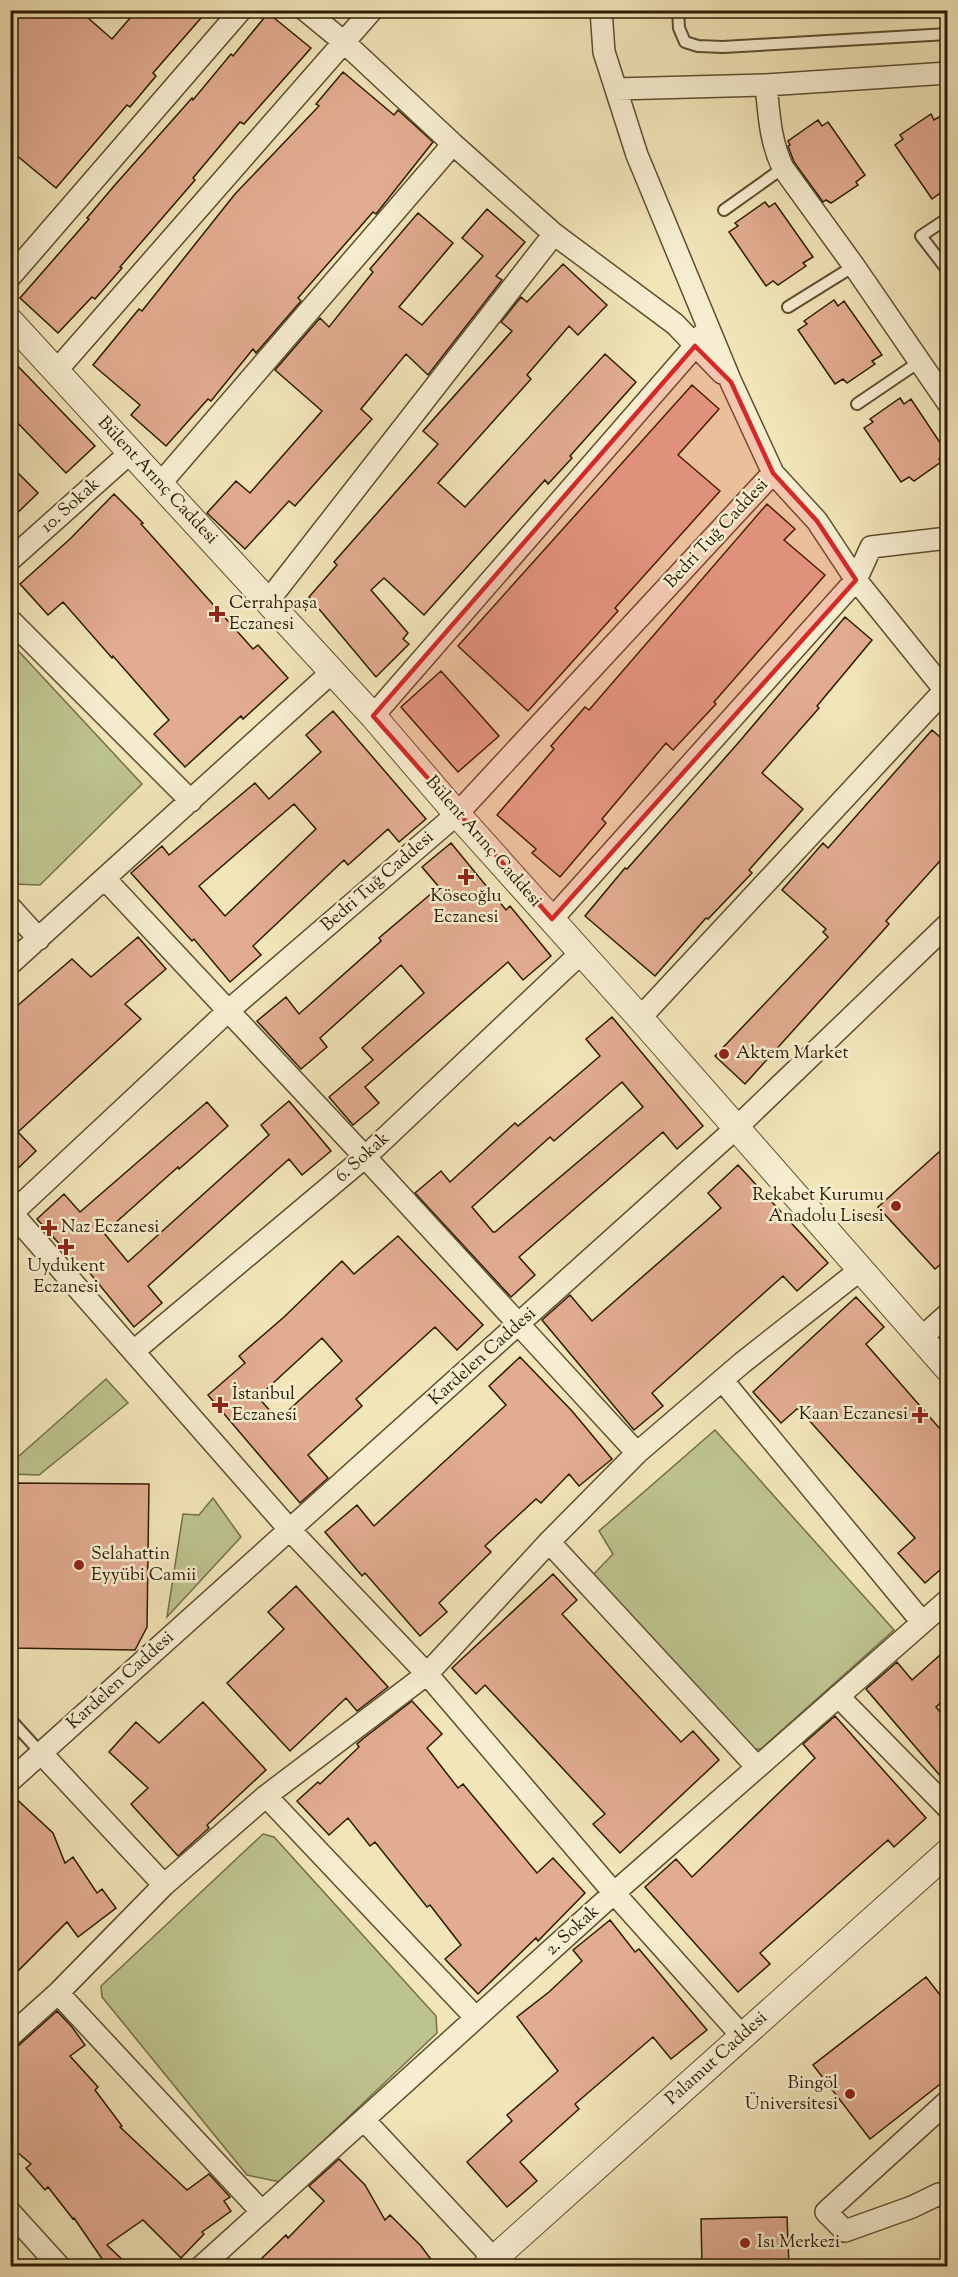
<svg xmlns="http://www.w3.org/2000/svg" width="958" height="2277" viewBox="0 0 958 2277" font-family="'Sorts Mill Goudy',serif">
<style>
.green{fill:#bdc38d;stroke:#746f48;stroke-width:1.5}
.building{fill:#e2ac90;stroke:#2c1b02;stroke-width:1.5;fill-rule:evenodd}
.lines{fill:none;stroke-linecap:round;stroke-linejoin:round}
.service-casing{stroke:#5e4e30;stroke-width:14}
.minor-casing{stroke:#5e4e30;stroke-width:24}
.tertiary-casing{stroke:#5e4e30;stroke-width:28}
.service{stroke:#f7eed1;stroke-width:10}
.minor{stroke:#f7eed1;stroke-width:21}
.tertiary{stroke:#f7eed1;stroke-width:26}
.marked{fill:#d62828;fill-opacity:0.2;stroke:#d62828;stroke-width:4.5;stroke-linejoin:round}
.poi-dot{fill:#8f2418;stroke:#f7eed1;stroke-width:2}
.labels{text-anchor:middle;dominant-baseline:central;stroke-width:5;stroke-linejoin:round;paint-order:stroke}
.street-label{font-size:18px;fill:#2c1b02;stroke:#f7eed1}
.poi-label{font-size:18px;fill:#2c1b02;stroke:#f7eed1;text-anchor:start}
</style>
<rect width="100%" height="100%" fill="#f2e5b8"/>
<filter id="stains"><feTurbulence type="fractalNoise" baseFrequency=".00333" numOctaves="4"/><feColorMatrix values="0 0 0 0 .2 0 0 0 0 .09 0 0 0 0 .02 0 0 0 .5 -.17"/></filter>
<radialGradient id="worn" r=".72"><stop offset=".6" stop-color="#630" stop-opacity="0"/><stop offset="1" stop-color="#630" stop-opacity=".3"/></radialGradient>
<path class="green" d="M11 643 142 784 40 885 12 884 11 882Z
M106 1379 128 1403 39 1475 11 1474V1463Z
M715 1430 894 1630 761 1749H750L591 1577 613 1554 599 1531Z
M213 1498 241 1537 167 1617 183 1514 199 1515Z
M263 1834 274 1837 436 2016 437 2033 280 2182 247 2175 102 1997 101 1986Z"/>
<path class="building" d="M15 10H79L112 39 137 10H208L153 73 156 76 130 107 127 105 56 188 10 150V16Z
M268 13 311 48 244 124 240 122 193 178 195 180 120 267 122 268 95 299 92 297 58 333 20 298 89 219 87 218 114 186 192 98 193 100 231 54 233 56Z
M343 72 394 115 398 110 433 142 376 214 373 212 298 298 301 301 256 353 253 349 211 401 208 399 166 446 131 415 140 405 93 365 139 309 142 311 235 194 319 106 316 104Z
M931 114 934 120 941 116 948 125V200L939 194 932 199 895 145 903 139 900 135Z
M818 120 822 126 828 122 865 175 856 182 858 185 831 203 826 200 823 202 794 162 788 146 790 145 788 141Z
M765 202 769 207 775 203 813 257 803 263 806 266 778 285 773 281 766 286 729 232 738 226 735 223Z
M487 209 525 242 496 276 502 280 428 375 406 354 361 409 372 419 295 506 289 501 245 549 207 513 236 481 250 493 322 411 275 370 320 318 329 327 373 272 370 269 418 213 453 243 399 307 422 325 483 256 462 238Z
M563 264 607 305 578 335 569 326 527 375 531 379 438 483 465 507 605 354 636 382 570 456 572 458 548 484 545 480 424 615 384 578 371 590 408 633 403 639 409 644 376 677 309 597 337 565 334 562 438 444 423 431 512 331 501 322 521 297 527 302Z
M834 300 838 306 844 301 882 355 872 361 875 364 847 383 843 379 835 384 798 330 807 324 804 321Z
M10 358 95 446 66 473 10 415Z
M692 385 719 409 678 455 720 491 615 608 618 611 528 711 458 646Z
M900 398 904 404 911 399 947 453 939 459 941 462 914 481 909 477 901 482 864 428 873 422 870 419Z
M10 465 38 493 10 520Z
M114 494 143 523 141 524 253 649 258 645 288 678 243 719 241 716 185 767 154 734 169 720 113 656 112 658 63 602 48 615 20 584 71 538Z
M767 504 795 529 784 540 825 575 714 702 716 704 673 750 666 743 602 819 606 823 560 877 532 853 536 849 497 815 554 749 551 746 585 707 589 710Z
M845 617 872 640 817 706 819 708 762 773 803 809 749 870 752 873 708 919 706 918 655 976 585 916 625 868 627 869 739 742Z
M441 671 499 736 458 772 401 707Z
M333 711 426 819 399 842 388 829 348 865 344 860 253 946 261 955 230 982 194 939 192 941 131 873 162 846 169 855 255 783 269 799 321 752 306 735ZM294 804 316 829 225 916 199 886Z
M932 730 948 744V852L886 921 889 924 745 1084 715 1056 828 937 823 932 826 929 782 890 823 843 828 848Z
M451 843 506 910 510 906 551 956 523 980 508 962 365 1087 379 1103 353 1125 329 1097 373 1060 362 1048 424 993 401 965 320 1038 327 1047 301 1069 257 1021 286 997 299 1014 381 941 379 938 439 887 422 867Z
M138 937 166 969 125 1004 141 1019 18 1132 36 1151 10 1176V1012L72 959 91 977Z
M612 1017 703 1126 677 1149 663 1132 519 1257 535 1275 511 1297 415 1193 441 1171 450 1182 515 1123 518 1126 600 1056 586 1039ZM622 1082 643 1107 495 1232H493L472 1207 550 1137 554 1141Z
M289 1101 331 1151 302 1175 289 1159 148 1286 162 1303 134 1327 84 1266 81 1268 37 1219 64 1194 80 1212 207 1102 228 1126 179 1169 178 1167 104 1233 128 1262 269 1135 261 1125Z
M939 1152 948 1161V1258L935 1269 878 1207Z
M738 1165 828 1263 797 1291 783 1276 652 1393 663 1406 634 1430 542 1320 570 1295 592 1321 721 1208 708 1193Z
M398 1236 483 1325 457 1350 435 1327 356 1399 362 1406 308 1455 328 1478 300 1503 208 1395 245 1363 239 1356 284 1317 342 1261 354 1274ZM322 1338 342 1361 278 1420 258 1397Z
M856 1297 884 1327 866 1344 948 1438V1563L925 1583 898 1553 915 1538 798 1408 781 1423 753 1392Z
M520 1357 572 1411 612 1459 579 1486 569 1474 541 1503 536 1499 485 1546 491 1552 439 1603 447 1612 420 1636 365 1573 362 1576 325 1532 357 1505 374 1526 506 1405 489 1386Z
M14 1483 149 1484 147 1627 135 1650 12 1648 10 1503H14Z
M553 1574 577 1600 562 1614 681 1742 693 1731 719 1760 620 1853 593 1824 605 1814 485 1685 476 1694 452 1668Z
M296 1586 388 1687 357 1711 346 1698 290 1751 227 1683 284 1629 268 1612Z
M948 1648V1696L936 1707 948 1721V1785L866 1689 897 1662 912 1680Z
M412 1701 442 1734 427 1748 458 1788 463 1784 537 1873 553 1858 585 1893 538 1941 536 1938 478 1994 445 1959 461 1945 430 1905 427 1907 375 1842 370 1846 348 1818 329 1835 297 1801 318 1782 320 1784 359 1747 357 1744 364 1738Z
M203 1702 266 1770 207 1825 209 1828 178 1856 131 1804 148 1788 109 1752 136 1722 159 1743Z
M835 1716 926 1818 894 1847 888 1840 760 1953 770 1964 738 1992 645 1887 676 1859 692 1877 815 1758 803 1744Z
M10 1793 53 1833 65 1863 73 1857 97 1893 102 1889 116 1908 78 1937 67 1922 10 1979Z
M610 1920 635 1952 639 1949 707 2030 671 2059 653 2037 575 2104 579 2109 520 2162 537 2181 507 2207 467 2162 512 2121 507 2115 558 2071 517 2017 549 1992 582 1961 573 1950Z
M926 1977 948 2005V2078L870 2139 813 2065Z
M57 2011 72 2027 85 2045 70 2056 98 2087 95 2090 122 2126 120 2127 187 2190 209 2174 230 2197 224 2201 231 2211 202 2232 204 2234 181 2258 143 2220 107 2245 129 2266H107L74 2218 73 2219 48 2187 45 2190 26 2168 31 2164 10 2146V2048L19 2045Z
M339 2159 365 2185 385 2220 390 2215 421 2246 436 2266H270L262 2258 286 2235 288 2238 324 2201 309 2186Z
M787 2217 789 2266H702L701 2219Z"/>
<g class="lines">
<defs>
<path id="service" d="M678 10 679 28 685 42 698 46 723 47 948 34
M724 210 783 168
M948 218 921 236 948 271
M788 307 854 266
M857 404 919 362
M10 1719 41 1753"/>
<path id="minor" d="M305 10 345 43 453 144 554 234 675 324 722 373
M601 10 604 52 637 155 731 382 773 473 817 521 856 580 948 694
M766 85C769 114 770 141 783 168L854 266 948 403
M616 89 766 85 948 73
M10 277 241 10
M56 371 372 10
M160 484 453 144
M10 560 131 452
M268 601 554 234
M10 620 191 801
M373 716 695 346 702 335
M105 879 365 1157 637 1453
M10 907 39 939
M552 919 856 580 871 547 948 538
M10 964 332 672
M640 1018 945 690
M10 1211 290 1530 427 1674 614 1893 742 2036
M10 1215 228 1011 457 814 773 473
M920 1339 948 1314
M134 1351 365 1157 581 953
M723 1381 922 1622
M549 1542 757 1767
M838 1696 948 1808
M41 1753 164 1885
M10 1781 735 1129 948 924
M266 1796 476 2018
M58 1993 262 2212
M10 2036 58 1993 164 1885 266 1796 427 1674 549 1542 637 1453 742 1363 860 1270
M948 2101 826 2212 845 2231 912 2207 939 2194 948 2198
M364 2120 494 2259
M10 2212 59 2266
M202 2266 614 1893 948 1600"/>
<path id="tertiary" d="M10 321 373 716 457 814 640 1018 948 1369
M486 2266 948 1852"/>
</defs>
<use href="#service" class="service-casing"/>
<use href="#minor" class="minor-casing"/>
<use href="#tertiary" class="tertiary-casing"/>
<use href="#service" class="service"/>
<use href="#minor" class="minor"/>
<use href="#tertiary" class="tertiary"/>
</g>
<path class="marked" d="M695 346 731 382 773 473 817 521 856 580 552 919 373 716Z"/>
<g class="poi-dot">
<path d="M214 605h6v6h6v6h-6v6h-6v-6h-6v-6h6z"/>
<path d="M463 868h6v6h6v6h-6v6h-6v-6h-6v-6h6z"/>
<circle cx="724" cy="1054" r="6"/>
<circle cx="896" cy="1206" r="6"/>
<path d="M46 1219h6v6h6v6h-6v6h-6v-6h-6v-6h6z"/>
<path d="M63 1238h6v6h6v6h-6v6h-6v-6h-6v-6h6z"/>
<path d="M217 1396h6v6h6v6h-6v6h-6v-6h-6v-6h6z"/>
<path d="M917 1406h6v6h6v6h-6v6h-6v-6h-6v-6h6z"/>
<circle cx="79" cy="1565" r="6"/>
<circle cx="850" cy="2094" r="6"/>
<circle cx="745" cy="2243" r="6"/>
</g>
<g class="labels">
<g class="street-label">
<text transform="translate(157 481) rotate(47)">Bülent Arınç Caddesi</text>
<text transform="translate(71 506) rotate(-42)">10. Sokak</text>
<text transform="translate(717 534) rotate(-47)">Bedri Tuğ Caddesi</text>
<text transform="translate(483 842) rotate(49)">Bülent Arınç Caddesi</text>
<text transform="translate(378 882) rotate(-41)">Bedri Tuğ Caddesi</text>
<text transform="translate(363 1158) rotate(-42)">6. Sokak</text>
<text transform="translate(483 1357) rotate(-42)">Kardelen Caddesi</text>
<text transform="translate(121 1681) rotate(-42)">Kardelen Caddesi</text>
<text transform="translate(573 1931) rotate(-42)">2. Sokak</text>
<text transform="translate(717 2059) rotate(-42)">Palamut Caddesi</text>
</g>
<g class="poi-label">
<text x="229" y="604">Cerrahpaşa<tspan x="229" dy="21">Eczanesi</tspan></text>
<text x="466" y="897" text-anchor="middle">Köseoğlu<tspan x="466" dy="21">Eczanesi</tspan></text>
<text x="736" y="1054">Aktem Market</text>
<text x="884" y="1196" text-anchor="end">Rekabet Kurumu<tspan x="884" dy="21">Anadolu Lisesi</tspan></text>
<text x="61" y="1228">Naz Eczanesi</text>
<text x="66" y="1267" text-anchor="middle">Uydukent<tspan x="66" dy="21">Eczanesi</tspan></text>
<text x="232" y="1395">İstanbul<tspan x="232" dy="21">Eczanesi</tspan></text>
<text x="908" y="1415" text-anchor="end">Kaan Eczanesi</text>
<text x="91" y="1555">Selahattin<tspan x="91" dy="21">Eyyübi Camii</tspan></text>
<text x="838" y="2084" text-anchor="end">Bingöl<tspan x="838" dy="21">Üniversitesi</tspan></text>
<text x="757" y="2243">Isı Merkezi</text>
</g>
</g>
<rect width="958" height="2277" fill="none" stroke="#f2e5b8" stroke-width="36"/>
<rect x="12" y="12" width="934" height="2253" fill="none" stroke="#2c1b02" stroke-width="3"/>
<rect x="18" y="18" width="922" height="2241" fill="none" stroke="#2c1b02" stroke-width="1.5"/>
<rect width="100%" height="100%" filter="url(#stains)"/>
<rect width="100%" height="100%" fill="url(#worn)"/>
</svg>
